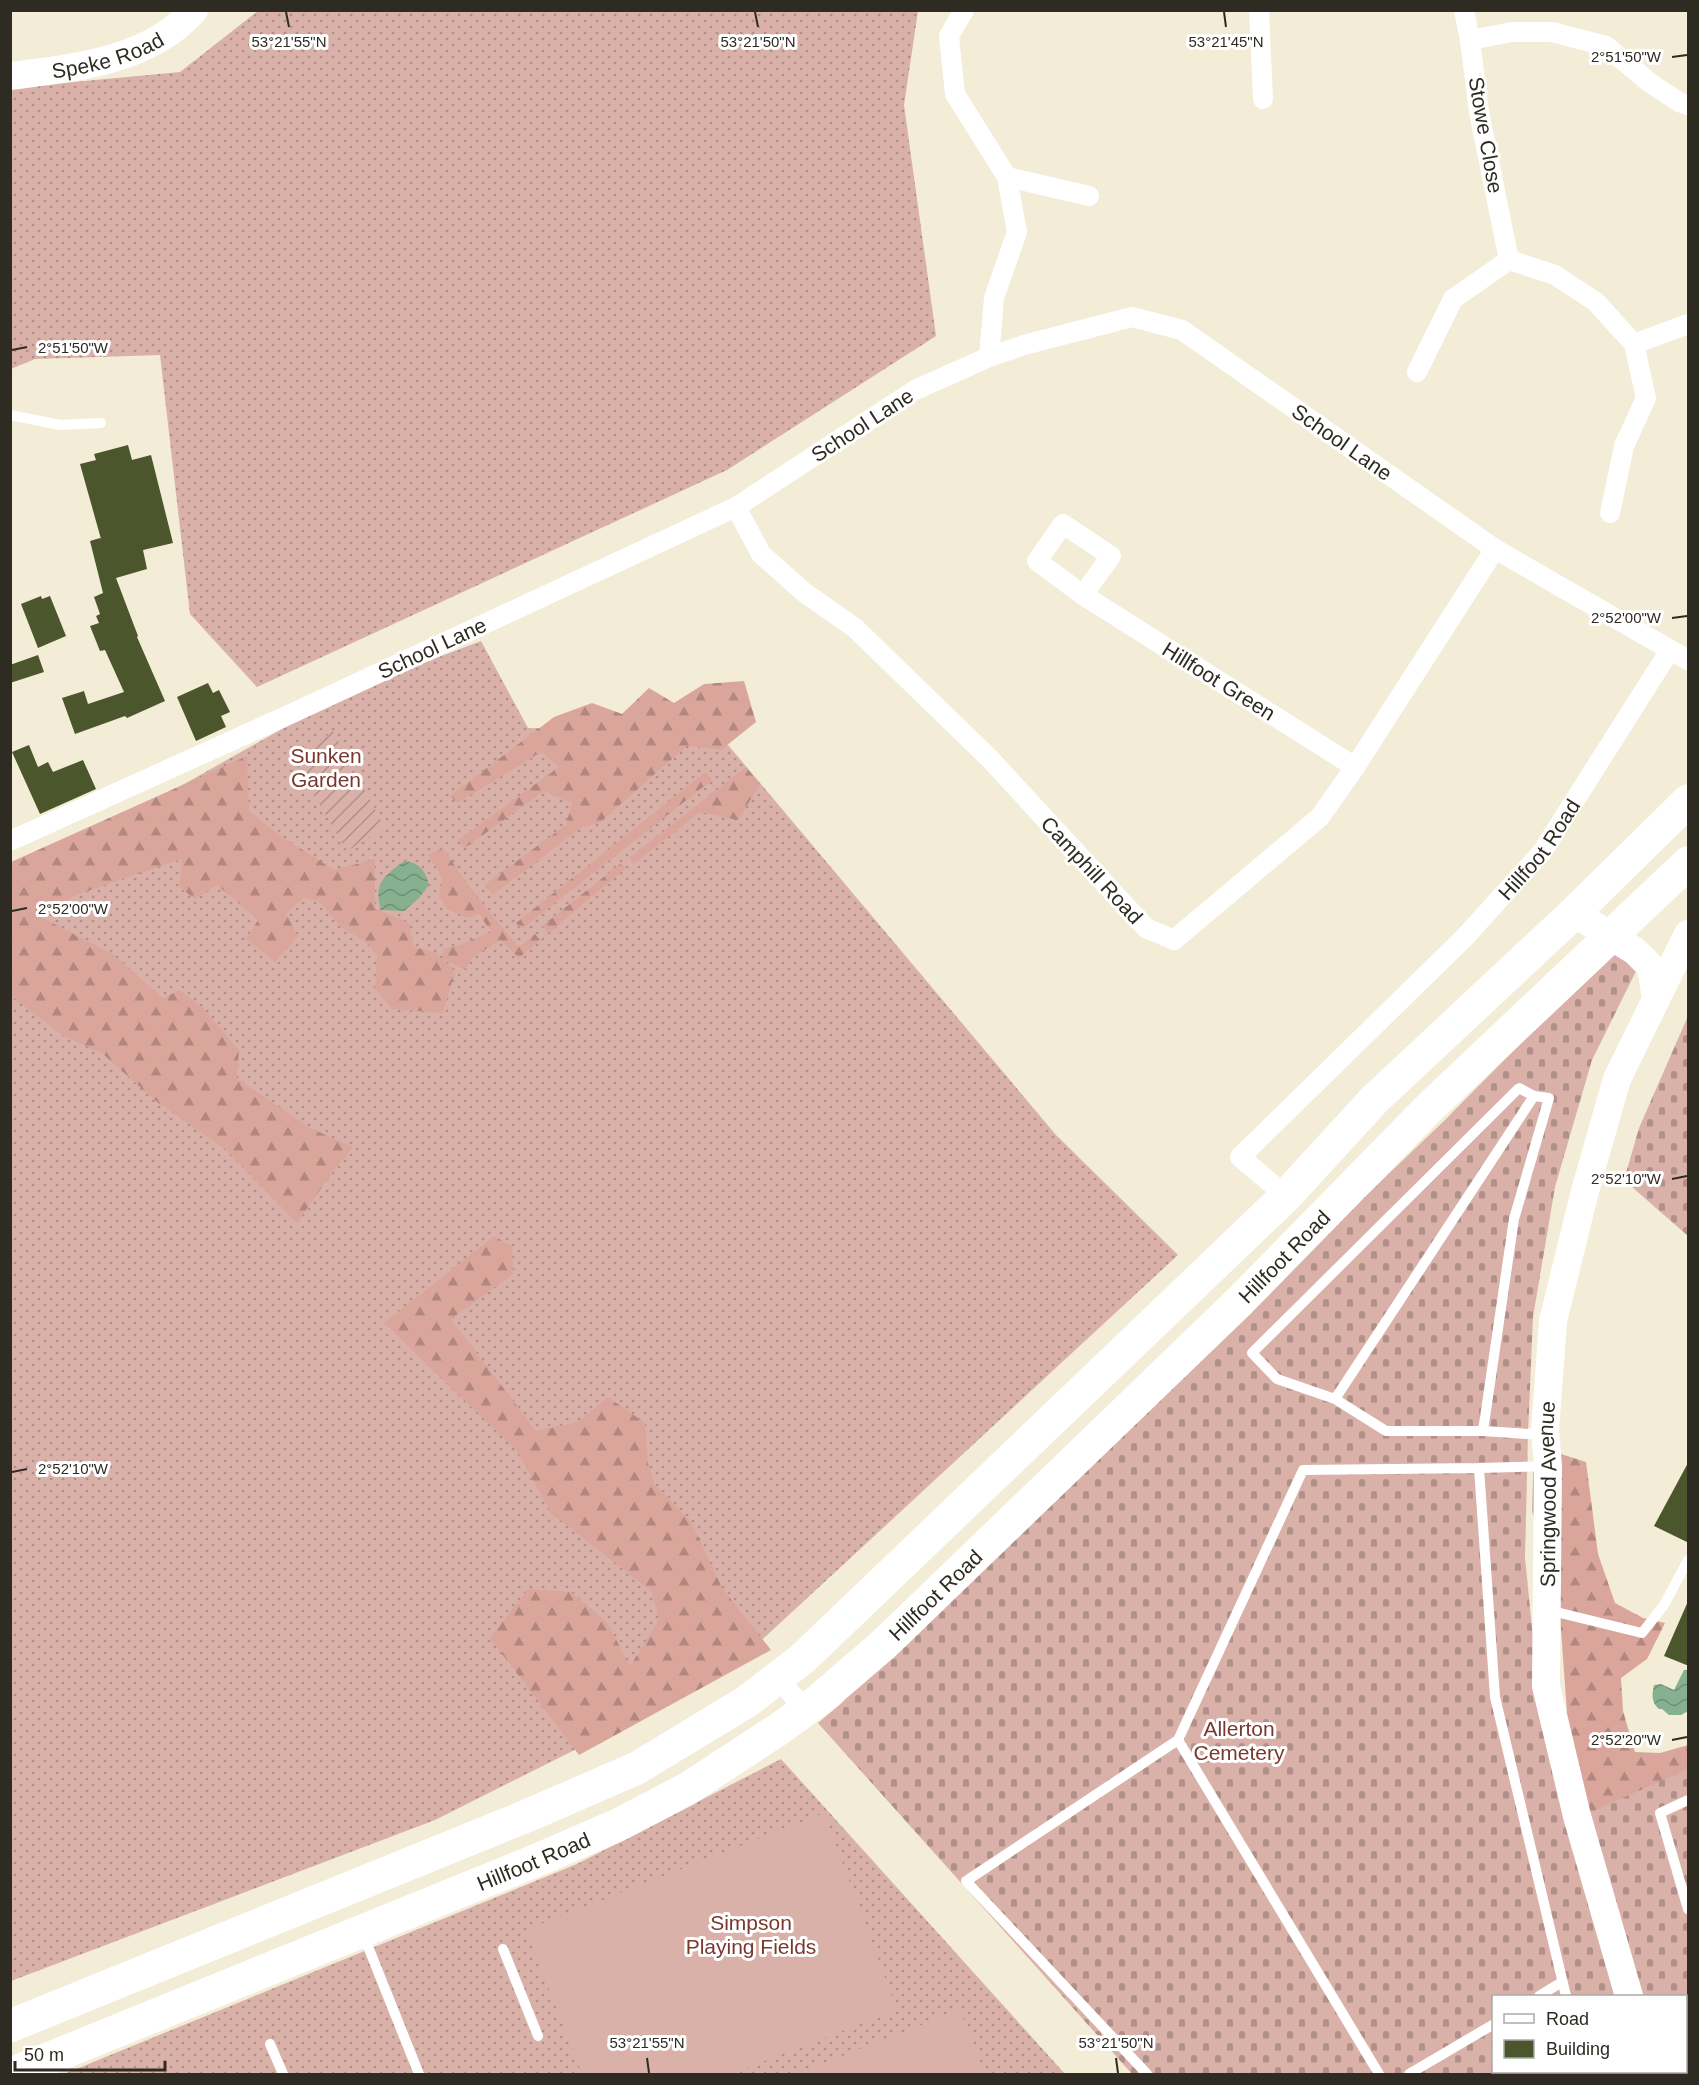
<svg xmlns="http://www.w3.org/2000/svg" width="1699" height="2085" viewBox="0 0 1699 2085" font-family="Helvetica,sans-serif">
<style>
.grass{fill:url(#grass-dots)}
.forest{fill:url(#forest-firs)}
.cemetery{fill:url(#cemetery-stones)}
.garden{fill:url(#garden-furrows)}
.pitch{fill:#d9b1a8}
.water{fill:url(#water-waves)}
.building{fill:#4b562d}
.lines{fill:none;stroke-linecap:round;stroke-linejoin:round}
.lane{stroke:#fff;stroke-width:10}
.street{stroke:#fff;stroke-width:20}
.secondary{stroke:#fff;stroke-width:28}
.highway{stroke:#fff;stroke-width:33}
.ticks{fill:none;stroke:#2e2b23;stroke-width:2}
.labels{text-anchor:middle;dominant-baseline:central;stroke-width:6;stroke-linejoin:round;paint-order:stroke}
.street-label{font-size:21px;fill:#2e2b23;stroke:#fff}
.park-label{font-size:21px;fill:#79382d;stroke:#fff}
.ticks-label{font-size:15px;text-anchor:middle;fill:#2e2b23;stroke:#fff;stroke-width:6;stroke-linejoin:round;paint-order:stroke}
</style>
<defs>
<pattern id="grass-dots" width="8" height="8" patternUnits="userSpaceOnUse" patternTransform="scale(1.5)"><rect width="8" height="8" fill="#d9b1a8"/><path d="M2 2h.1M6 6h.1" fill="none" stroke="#b09088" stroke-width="1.8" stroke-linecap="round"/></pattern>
<pattern id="forest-firs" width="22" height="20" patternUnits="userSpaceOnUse" patternTransform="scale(1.5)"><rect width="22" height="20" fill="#daa69c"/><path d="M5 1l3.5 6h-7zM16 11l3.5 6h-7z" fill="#b1877f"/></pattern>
<pattern id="cemetery-stones" width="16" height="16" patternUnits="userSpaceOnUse" patternTransform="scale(1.5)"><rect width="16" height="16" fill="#d9b1a8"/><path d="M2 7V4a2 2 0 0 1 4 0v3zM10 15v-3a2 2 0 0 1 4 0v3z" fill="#b09088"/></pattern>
<pattern id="garden-furrows" width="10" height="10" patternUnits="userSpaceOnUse" patternTransform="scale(1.5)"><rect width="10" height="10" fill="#d9b1a8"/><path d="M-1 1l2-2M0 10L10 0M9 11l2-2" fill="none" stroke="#b09088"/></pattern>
<pattern id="water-waves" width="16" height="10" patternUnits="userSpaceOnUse" patternTransform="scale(1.5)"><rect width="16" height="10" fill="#87b090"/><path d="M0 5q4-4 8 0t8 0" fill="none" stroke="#6f8f75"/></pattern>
</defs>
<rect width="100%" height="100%" fill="#f3ecd6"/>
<path class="grass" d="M258 11H918L904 105 936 336 727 470 257 687 190 614 160 355 35 359 11 369V88L180 72Z
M481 641 528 728 718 733 1056 1135 1178 1255 724 1675 435 1820 11 1981V868L163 796 349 691Z
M781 1759 1065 2074H64L577 1864Z"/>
<path class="forest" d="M744 681 756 722 721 750 687 746 599 823 582 827 493 895 484 885 566 825 572 803 544 791 465 848 458 840 559 767 541 752 458 803 450 796 554 717 592 703 622 714 649 688 674 703 704 684Z
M247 756 249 811 278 834 334 870 375 859V908L409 923 414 947 436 953 442 959 443 949 459 945 491 932 479 914 467 918 447 909 439 895 442 877 428 855 443 848C466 883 491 915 519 947L535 934 540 940 519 958 500 940 472 958 464 970 443 959 455 971 443 1013 392 1009 375 989 377 955 368 944 341 927 319 901 304 898 286 914 298 936 275 962 246 939 258 920 217 885 195 899 179 887 182 859 76 895 41 917 114 955 163 998 180 990 203 1008 239 1050 237 1078 310 1128 353 1147 326 1181 297 1223 225 1149 157 1102 103 1054 62 1035 11 996V862Z
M746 767 760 784 738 820 700 812 634 864 629 858Z
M705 772 712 780 522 929 516 923Z
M620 864 626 868 549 933 542 926Z
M494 1236 512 1246 513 1274 451 1319 536 1431 578 1422 608 1397 645 1423 648 1463 655 1485 692 1523 722 1588 771 1650 579 1755 490 1638 528 1589 571 1592 607 1622 630 1666 659 1620 652 1592 551 1513 517 1451 384 1323Z
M1534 1451 1561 1454 1586 1462 1598 1554 1615 1603 1643 1618 1665 1623 1647 1659 1621 1678 1623 1711 1635 1752 1660 1753 1688 1745V2074L1686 2072V1996H1583L1544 1700 1567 1712 1558 1589 1532 1511Z"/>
<path class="cemetery" d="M1628 935 1645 953 1592 1060 1555 1187 1533 1317 1528 1434 1525 1558 1538 1688 1620 1996H1494V2072H1645L1646 2074H1132L818 1723 843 1702 852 1687 1445 1120Z
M1688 1016V1236L1624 1180 1639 1128Z
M1688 1769V2074H1661L1660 2072H1686V1996H1635L1582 1816Z"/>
<path class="garden" d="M333 731 385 828 347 851 294 761Z"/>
<path class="pitch" d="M824 1813 897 2010 731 2074H582L526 1930Z
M960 2010 985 2074H796Z"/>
<path class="water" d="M404 861C419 862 426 871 429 885L419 898 404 911 381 910C373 884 384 876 404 861Z
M1684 1670H1688V1711L1681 1715H1669L1662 1709H1659C1651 1702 1652 1695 1654 1685L1661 1684 1674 1690Z"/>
<path class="building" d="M128 445 132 460 151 455 173 543 143 550 147 569 116 578 138 636 137 637 165 701 127 718 125 716 75 734 62 698 84 691 88 704 124 692 105 650 100 651 90 626 99 623 96 616 100 614 94 597 103 593 90 541 100 538 101 539 80 464 96 460 94 454Z
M41 596 42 599 50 596 66 636 38 648 21 604Z
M38 655 44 672 10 683V665Z
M208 683 213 693 219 690 230 712 221 716 226 727 196 741 177 697Z
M29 745 38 767 48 762 53 772 83 760 96 789 40 814 12 752Z
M1689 1461V1543L1654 1526Z
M1689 1599V1666L1664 1656Z"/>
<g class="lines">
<path class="lane" d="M10 415 60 425 101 423
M1335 1399 1534 1096
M1483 1431 1514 1219 1549 1098 1534 1096 1519 1088 1252 1353 1277 1379 1335 1399 1386 1431H1483L1528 1434 1545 1431
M1479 1468 1495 1697 1566 1996
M1548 1610 1642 1633 1664 1605 1688 1560
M1688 1800 1660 1813 1688 1909
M363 1934 419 2074
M503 1949 538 2036
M1539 1996 1562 1982
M270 2044 283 2074
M1588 2072 1589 2074
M1147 2074 966 1881 1178 1740
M1379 2074 1178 1740 1303 1470 1479 1468 1548 1466
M1409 2074 1494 2024"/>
<g class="street">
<path d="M964 10 949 36 955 94 1007 177 1017 232 994 298 989 357"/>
<path d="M1259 10 1263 99"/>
<path d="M1464 10 1470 40 1479 112 1509 260 1555 275 1596 302 1634 344 1646 398 1624 446 1610 513"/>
<path d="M1470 40 1512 32H1552L1606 46 1650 83 1679 102 1688 105"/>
<path d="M1007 177 1089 196"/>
<path d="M1634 344 1688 324"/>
<path d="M1417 372 1453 299 1509 260"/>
<path d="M736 507 761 554 805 593 855 628 990 759 1146 928 1174 940 1320 817 1355 767 1495 549"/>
<path d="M1083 595 1111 556 1063 524 1037 561 1083 595 1355 767"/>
<path d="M10 841 284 717 736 507 915 390 989 357 1024 345 1132 317 1182 330 1495 549 1688 660"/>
<path id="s1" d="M1286 1196 1240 1157 1465 937 1542 852 1670 650"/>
<path d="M778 1678 805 1710"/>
</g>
<g class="secondary">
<path id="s2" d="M10 76C74 68 150 61 194 10"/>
<path d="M1574 913 1635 951 1651 967 1656 999"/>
<path id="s3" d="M1629 1996 1577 1816 1546 1686 1548 1466 1545 1431 1553 1321 1585 1191 1617 1079 1688 934"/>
<path d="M1655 2072 1656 2074"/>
</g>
<g class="highway">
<path d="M10 2026 529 1815 637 1768 746 1702 802 1659 822 1640 1286 1196 1374 1100 1574 913 1688 801"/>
<path id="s4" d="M11 2074 542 1858 618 1825 687 1789 779 1729 819 1700 883 1645 1240 1301 1429 1108 1688 863"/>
</g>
</g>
<path class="ticks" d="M286 12 289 27M755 12 758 27M1224 12 1226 27M1672 57 1687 55M12 350 27 347M1672 618 1687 616M12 911 27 908M1672 1179 1687 1176M12 1472 27 1469M1672 1740 1687 1737M647 2058 649 2073M1116 2058 1118 2073"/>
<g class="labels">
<g class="street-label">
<text stroke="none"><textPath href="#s2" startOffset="100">Speke Road</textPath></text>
<text transform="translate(1486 135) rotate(80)">Stowe Close</text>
<text transform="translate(862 425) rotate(-33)">School Lane</text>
<text transform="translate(1342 442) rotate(35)">School Lane</text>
<text transform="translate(432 648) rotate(-25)">School Lane</text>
<text transform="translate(1219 681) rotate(32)">Hillfoot Green</text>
<text stroke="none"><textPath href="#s1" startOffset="490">Hillfoot Road</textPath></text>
<text transform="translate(1092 870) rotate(47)">Camphill Road</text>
<text stroke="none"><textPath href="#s4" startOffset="1536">Hillfoot Road</textPath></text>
<text stroke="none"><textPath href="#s3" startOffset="513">Springwood Avenue</textPath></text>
<text stroke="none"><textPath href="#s4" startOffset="1050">Hillfoot Road</textPath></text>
<text stroke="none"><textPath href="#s4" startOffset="564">Hillfoot Road</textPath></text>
</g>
<g class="park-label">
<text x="326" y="755">Sunken<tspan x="326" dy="24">Garden</tspan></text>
<text x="1239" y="1728">Allerton<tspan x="1239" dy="24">Cemetery</tspan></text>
<text x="751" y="1922">Simpson<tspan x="751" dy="24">Playing Fields</tspan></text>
</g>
</g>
<g class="ticks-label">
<text x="289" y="47">53°21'55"N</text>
<text x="758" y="47">53°21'50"N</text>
<text x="1226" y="47">53°21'45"N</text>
<text x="1626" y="62">2°51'50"W</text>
<text x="73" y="353">2°51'50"W</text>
<text x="1626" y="623">2°52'00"W</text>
<text x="73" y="914">2°52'00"W</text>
<text x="1626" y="1184">2°52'10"W</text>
<text x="73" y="1474">2°52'10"W</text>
<text x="1626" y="1745">2°52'20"W</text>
<text x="647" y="2048">53°21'55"N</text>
<text x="1116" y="2048">53°21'50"N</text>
</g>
<rect width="1699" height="2085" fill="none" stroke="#2e2b23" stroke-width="24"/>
<rect x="1492" y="1995" width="195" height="78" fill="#ffffff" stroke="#abaaa7" stroke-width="1.5"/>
<rect x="1504" y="2014" width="30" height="9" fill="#ffffff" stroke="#abaaa7" stroke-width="1.5"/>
<text x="1546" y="2025" font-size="18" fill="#2e2b23">Road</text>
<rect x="1504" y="2040" width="30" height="18" fill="#4b562d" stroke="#abaaa7" stroke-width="1.5"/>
<text x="1546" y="2055" font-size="18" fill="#2e2b23">Building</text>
<path d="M15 2061v9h150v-9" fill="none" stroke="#2e2b23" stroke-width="3"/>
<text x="24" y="2061" font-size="18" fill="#2e2b23" stroke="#ffffff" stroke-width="4.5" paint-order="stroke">50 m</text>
</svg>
